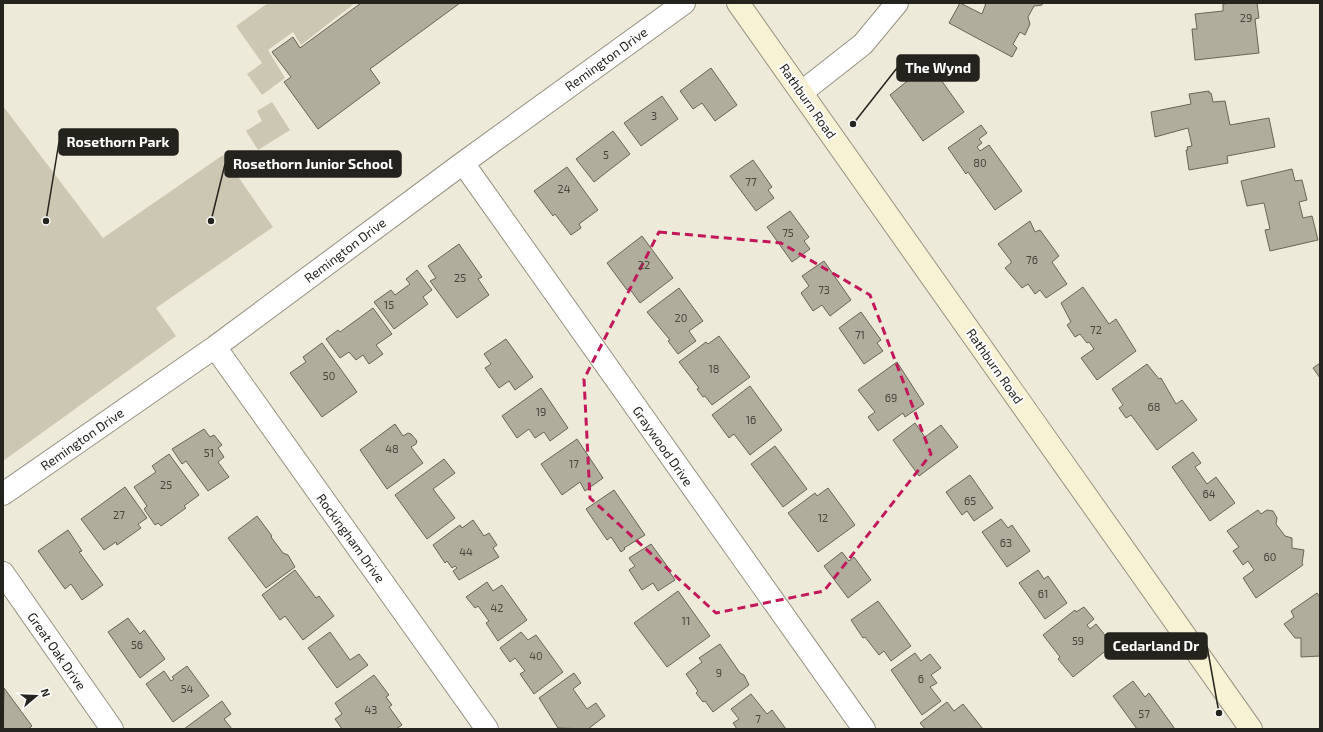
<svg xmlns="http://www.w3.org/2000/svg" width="1323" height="732" viewBox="0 0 1323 732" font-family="'Exo 2',sans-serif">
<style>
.green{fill:#ccc7b2}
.building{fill:#b1ad9d;stroke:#686556}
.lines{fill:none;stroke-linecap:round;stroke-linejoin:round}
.street-casing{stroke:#969383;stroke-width:24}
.secondary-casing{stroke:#969383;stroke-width:24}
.street{stroke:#fff;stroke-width:22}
.secondary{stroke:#f8f2d5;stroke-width:22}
.marked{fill:none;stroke:#c2185b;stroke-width:3;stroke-dasharray:8 5;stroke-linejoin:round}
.labels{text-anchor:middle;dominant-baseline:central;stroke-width:4;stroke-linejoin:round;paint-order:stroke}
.number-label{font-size:11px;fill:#47463d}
.street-label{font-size:13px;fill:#24231d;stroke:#fff}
.leader{fill:none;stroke:#24231d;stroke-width:1.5}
.callout-dot{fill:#24231d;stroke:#fff;stroke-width:1.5}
.callout{fill:#24231d;stroke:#24231d;stroke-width:1.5}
.callout-label{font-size:14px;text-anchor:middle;font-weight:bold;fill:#fff}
</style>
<rect width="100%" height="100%" fill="#eeead9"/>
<path class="green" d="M268 3H355L301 45 293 32 268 50 285 78 262 95 247 74 262 63 236 26Z
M272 102 290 130 258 150 246 131 262 121 257 111Z
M3 106 103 238 223 155 273 227 156 308 176 336 3 461Z"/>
<path class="building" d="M361 3H460L370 69 380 83 318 129 284 82 291 77 272 52 293 37 300 48Z
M960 3 982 14 986 3H1043L1042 5 1034 6 1028 17 1030 24 1025 35 1020 32 1013 44 1017 48 1012 57 949 23Z
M1233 3H1257L1259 18 1255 19 1259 53 1195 60 1192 29H1197L1195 14 1223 11V4Z
M931 66 964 112 923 141 890 95 916 74 917 76Z
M711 68 737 105 715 121 702 103 693 109 680 91Z
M1209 91V93H1211L1213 102 1225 101 1230 125 1269 118 1275 147 1227 156 1228 163 1189 170 1186 150H1188L1187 147 1192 146 1188 128 1155 137 1151 112 1191 104 1189 94Z
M662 96 678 119 641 146 624 123Z
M981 125 987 133 979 139 982 143 977 147 980 151 989 145 1022 191 995 210 968 172 966 174 948 148Z
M613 131 630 154 594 182 576 159Z
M753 160 772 187 768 190 774 198 756 211 730 176Z
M567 167 598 210 579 224 581 228 571 235 555 214 553 216 534 191Z
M1292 169 1295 181 1302 180 1307 200 1299 202 1303 218 1312 216 1318 240 1270 251 1265 230 1270 229 1264 203 1247 206 1241 181Z
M790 211 809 237 804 241 810 249 792 262 767 227Z
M1030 221 1035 232 1040 230 1059 256 1052 262 1067 284 1046 298 1040 290 1035 294 1028 284 1022 288 1005 268 1011 263V261L998 244Z
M642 236 673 278 640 303 629 288 627 290 607 263Z
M459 244 482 277 478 279 489 295 457 318 430 281 436 278 428 266Z
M824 261 851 300 830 316 822 305 813 311 801 293 809 286 802 276Z
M417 270 432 290 423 297 428 304 394 329 374 302 391 290 395 295 410 284 406 279Z
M1083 287 1109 324 1116 319 1136 351 1097 380 1081 358 1094 349 1089 342 1087 343 1080 334 1075 337 1067 325 1071 322 1061 303Z
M679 288 703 321 689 331 696 341 678 354 668 341 670 340 647 312Z
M373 308 392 334 376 345 383 354 369 364 363 355 356 360 349 352 340 358 326 339 338 330 340 332Z
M861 312 881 340 877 343 883 351 864 364 839 328Z
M719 336 750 377 712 405 705 396 703 397 697 389 699 388 679 362 706 342 708 344Z
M506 339 533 377 515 390 509 381 499 388 485 368 491 364 484 354Z
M322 343 357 392 322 417 290 373 306 362 303 357Z
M897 362 924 404 905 417 903 413 878 431 868 417 875 412 858 390Z
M1320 363V378L1313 368Z
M1147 364 1159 379 1161 378 1176 404 1182 400 1197 420 1157 450 1131 415 1126 418 1119 408 1123 405 1112 389Z
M750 386 782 430 750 455 734 434 729 438 712 415Z
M541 388 568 428 550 441 544 432 535 438 529 429 517 438 502 416Z
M915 423 925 437 941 425 958 447 919 476 893 440Z
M395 424 403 436 408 433 411 434 417 441 416 444 411 447 423 463 387 489 360 450Z
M204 429 210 437 214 435 222 445 218 448 224 457 218 462 229 477 208 491 186 461 182 464 172 449Z
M577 439 603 478 585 491 580 482 562 495 541 464Z
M775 446 807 489 783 507 751 464Z
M1193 452 1201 463 1195 467 1207 484 1216 477 1235 503 1210 521 1172 467Z
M169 454 199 495 184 506 186 508 161 526 158 523 155 525 144 509 147 506 134 487 156 472 152 466Z
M444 459 455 473 433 489 455 518 427 539 395 495Z
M970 475 993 508 974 521 967 511 962 515 946 492Z
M125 487 147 518 138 524 141 528 117 545 116 542 104 550 81 519Z
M828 488 855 525 818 552 788 513 815 493 817 496Z
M614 490 645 535 624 548 625 549 621 552 611 537 607 540 586 509Z
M1258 510 1261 514 1267 510 1273 511 1277 518 1276 524 1285 536 1292 538V548L1304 550 1302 563 1303 565 1256 598 1243 578 1254 570 1248 561 1243 565 1233 551 1239 547 1227 531Z
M257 516 272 536 271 537 283 553 288 555 295 567 266 588 228 538Z
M1001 519 1008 528 1012 525 1030 551 1007 567 982 532Z
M473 520 484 536 489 533 497 545 493 548 499 557 459 580 453 571 457 568 455 566 452 568 447 561 445 563 433 545 460 525 462 528Z
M68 530 82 551 79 552 103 585 82 600 71 584 65 589 38 551Z
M651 544 670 570 669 571 675 580 658 591 653 583 642 590 629 570 635 566 629 558Z
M842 552 849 561 854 557 871 580 848 598 824 566Z
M295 570 316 598 319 596 334 616 303 640 285 616 280 620 262 595Z
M1038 570 1044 579 1048 576 1067 603 1045 619 1019 583Z
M487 582 493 591 502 585 527 620 498 641 486 623 489 621 478 606 475 608 466 597Z
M678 591 710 636 667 667 634 623Z
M1317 593 1320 597V656L1301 657V638H1295L1284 624 1294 617 1291 611Z
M878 601 911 646 891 661 884 651 879 655 865 637 863 638 851 620Z
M1084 607 1094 619 1087 625 1090 629 1096 624 1113 645 1073 677 1058 659 1060 657 1043 635 1075 610 1076 612Z
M128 618 140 634 144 630 165 659 140 678 108 632Z
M330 632 350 660 359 654 368 665 337 688 308 648Z
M521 632 528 640 536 635 563 672 534 694 520 674 525 671 515 658 510 662 500 648Z
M720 644 740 673 744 675 749 685 713 712 705 701 703 702 696 693 698 691 686 674 702 662 699 658Z
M915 653 921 661 930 654 941 668 931 675 937 683 930 687 941 701 922 715 891 670Z
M187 666 209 696 173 722 146 684 164 671 171 681 174 679 172 677Z
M574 673 581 683 573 689 587 709 596 703 605 716 588 729 558 728 539 698Z
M374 675 389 695 386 697 392 705 389 707 402 725 396 729H342L335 719 342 714 335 703Z
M1133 681 1145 697 1149 693 1175 729H1137L1113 696Z
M4 688 32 726 28 729H3Z
M751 694 767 714 772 710 786 729H737L733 723 739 719 731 709Z
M222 701 231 714 224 719 232 729H184Z
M947 702 954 711 963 704 983 729H925L920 723Z"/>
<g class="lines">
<defs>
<path id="street" d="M802 92 863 44 897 3
M463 163 864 729
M215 347 487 729
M3 494 215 347 463 163 684 3
M3 573 112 729"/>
<path id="secondary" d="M738 3 1251 729"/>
</defs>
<use href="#street" class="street-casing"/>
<use href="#secondary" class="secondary-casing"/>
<use href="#street" class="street"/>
<use href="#secondary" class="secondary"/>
</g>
<path class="marked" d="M659 232 781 243 870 295 931 454 824 591 716 613 590 498 584 379Z"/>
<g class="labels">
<g class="number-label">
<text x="1246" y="17">29</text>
<text x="654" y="115">3</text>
<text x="606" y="154">5</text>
<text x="980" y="162">80</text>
<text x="751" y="181">77</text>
<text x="564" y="188">24</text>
<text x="788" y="232">75</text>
<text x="1032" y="259">76</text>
<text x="644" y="264">22</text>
<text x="460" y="277">25</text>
<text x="824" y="289">73</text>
<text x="389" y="304">15</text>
<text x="681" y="317">20</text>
<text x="1096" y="329">72</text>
<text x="860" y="334">71</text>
<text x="714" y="368">18</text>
<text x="329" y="375">50</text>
<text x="891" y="397">69</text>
<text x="1154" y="406">68</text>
<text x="541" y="411">19</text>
<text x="751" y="419">16</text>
<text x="392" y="448">48</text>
<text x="209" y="452">51</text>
<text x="574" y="463">17</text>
<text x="166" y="484">25</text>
<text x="1209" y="493">64</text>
<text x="970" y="500">65</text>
<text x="119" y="514">27</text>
<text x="823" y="517">12</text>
<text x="1006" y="542">63</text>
<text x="466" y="551">44</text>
<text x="1270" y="556">60</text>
<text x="1043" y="593">61</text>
<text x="497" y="607">42</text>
<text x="686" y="620">11</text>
<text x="1078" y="640">59</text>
<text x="137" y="644">56</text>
<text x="536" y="655">40</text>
<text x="719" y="672">9</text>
<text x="921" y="678">6</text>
<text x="187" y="688">54</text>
<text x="371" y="709">43</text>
<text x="1144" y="713">57</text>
<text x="758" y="718">7</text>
</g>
<g class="street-label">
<text transform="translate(606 59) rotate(-36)">Remington Drive</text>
<text transform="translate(808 101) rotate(55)">Rathburn Road</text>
<text transform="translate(345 250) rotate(-37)">Remington Drive</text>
<text transform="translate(995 366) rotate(55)">Rathburn Road</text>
<text transform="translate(82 439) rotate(-35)">Remington Drive</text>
<text transform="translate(663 446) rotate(55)">Graywood Drive</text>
<text transform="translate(351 538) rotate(54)">Rockingham Drive</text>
<text transform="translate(57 651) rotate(55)">Great Oak Drive</text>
</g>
</g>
<path class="leader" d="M853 124L897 68M46 221L59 142M211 221L225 164M1219 713L1207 646"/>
<g class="callout-dot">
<circle cx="853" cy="124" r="4"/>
<circle cx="46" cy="221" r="4"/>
<circle cx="211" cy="221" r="4"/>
<circle cx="1219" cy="713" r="4"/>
</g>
<g class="callout">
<rect x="897" y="55" width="82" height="26" rx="4"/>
<rect x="59" y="129" width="119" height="26" rx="4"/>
<rect x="225" y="151" width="176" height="26" rx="4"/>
<rect x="1105" y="633" width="102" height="26" rx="4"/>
</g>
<g class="callout-label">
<text x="938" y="73">The Wynd</text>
<text x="118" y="147">Rosethorn Park</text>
<text x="313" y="169">Rosethorn Junior School</text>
<text x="1156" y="651">Cedarland Dr</text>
</g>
<rect width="1323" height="732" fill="none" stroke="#24231d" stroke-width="8"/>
<g transform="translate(36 696) rotate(71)" stroke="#ffffff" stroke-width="3" paint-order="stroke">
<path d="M0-3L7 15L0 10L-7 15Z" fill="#24231d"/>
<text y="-6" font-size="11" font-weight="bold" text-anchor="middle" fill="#24231d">N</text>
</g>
</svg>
